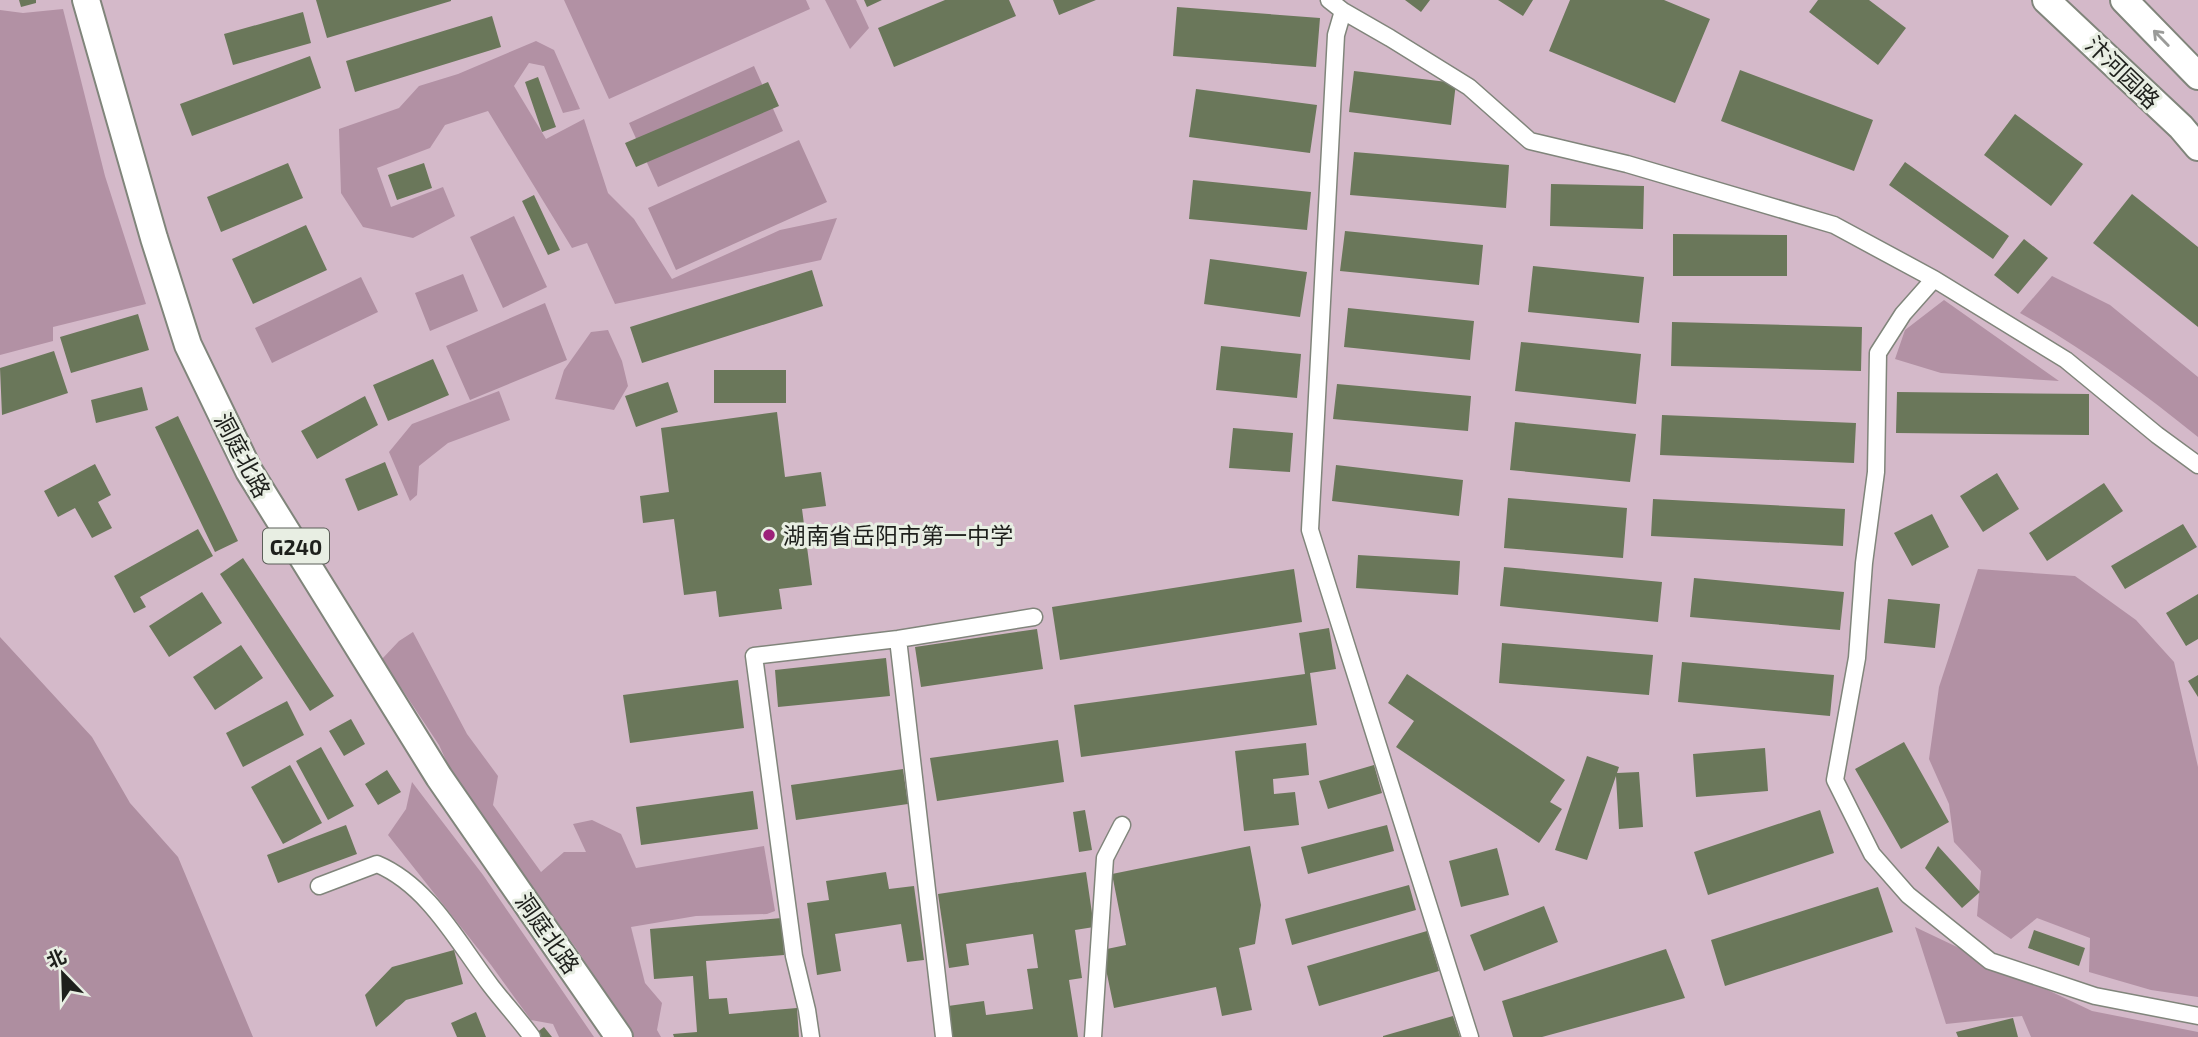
<svg xmlns="http://www.w3.org/2000/svg" width="2198" height="1037" viewBox="0 0 2198 1037" font-family="'Exo 2','Noto Sans SC',sans-serif">
<style>
.green{fill:#d4b9c9}
.forest{fill:#b291a4}
.water{fill:#ae8ea0}
.building{fill:#6a775a}
.lines{fill:none;stroke-linecap:round;stroke-linejoin:round}
.street-casing{stroke:#80857b;stroke-width:19}
.primary-casing{stroke:#80857b;stroke-width:30}
.street{stroke:#fff;stroke-width:16}
.primary{stroke:#fff;stroke-width:26}
.oneway{stroke:#9a9b99}
.poi-dot{fill:#9c2179;stroke:#e8eee3;stroke-width:2.5}
.labels{text-anchor:middle;dominant-baseline:central;stroke-width:6;stroke-linejoin:round;paint-order:stroke}
.shield{fill:#e8eee3;stroke:#5b5e58;stroke-width:2}
.shield-label{font-size:21px;font-weight:bold;fill:#1e201c}
.street-label{font-size:23px;fill:#1e201c;stroke:#e8eee3}
.poi-label{font-size:23px;fill:#1e201c;stroke:#e8eee3;text-anchor:start}
</style>
<rect width="100%" height="100%" fill="#dbe0d6"/>
<path class="green" d="M0 0H2198V1037H0Z"/>
<path class="forest" d="M564 0H806L810 9 609 99Z
M825 0H856L869 28 850 49Z
M63 9 105 176 146 304 53 327V341L0 355V10L23 13Z
M536 41 554 50 580 109 563 113 544 66 529 63 514 86 546 139 584 119 608 193 634 219 672 279 780 230 837 218 821 260 615 304 587 243 572 248 488 111 445 125 430 148 377 168 391 207 443 187 455 216 413 238 363 227 341 193 339 129 399 108 419 86 458 74Z
M2052 276 2110 305 2198 377V437C2142 392 2083 348 2020 313Z
M1944 300 2059 381 1941 373 1895 359 1905 330Z
M608 330 622 361 628 386 614 410 555 399 564 370 591 332Z
M499 391 510 420 448 443 419 466 417 495 410 501 389 452 412 424Z
M1978 569 2075 576 2136 620 2174 662 2198 767V997L2151 990 2089 972 2090 938 2037 918 2011 939 1977 916 1981 871 1954 842 1949 804 1929 759 1939 687Z
M413 632 467 734 498 776 493 805 541 872 564 852H586L573 824 592 820 621 834 636 868 764 846 775 911 767 914 696 916 631 927 645 983 662 1003 657 1030 661 1037H634L578 951 454 778 439 745 382 659 399 641Z
M412 782 483 875 594 1037H559L553 1024 531 1020 491 965 388 835 406 809Z
M1915 927 2092 1011 2198 1032V1037H2031L2022 1016 1946 1024Z"/>
<path class="water" d="M754 66 783 131 658 187 629 123Z
M799 140 827 202 676 270 648 208Z
M514 216 547 287 503 308 470 237Z
M463 274 478 311 430 331 415 293Z
M361 277 378 312 272 363 255 328Z
M545 303 567 360 470 400 446 346Z
M0 637 92 737 130 803 178 857 253 1037H0Z"/>
<path class="building" d="M19 0H36V3L21 7Z
M316 0H451V1L327 38Z
M864 0H882L867 7Z
M945 0H1009L1016 16 894 67 878 28Z
M1053 0H1096L1059 15Z
M1405 0H1430L1421 12Z
M1498 0H1533L1523 16Z
M1570 0H1664L1710 19 1675 103 1549 51Z
M1818 0H1869L1906 28 1878 65 1809 12Z
M1177 7 1320 18 1316 67 1173 56Z
M303 12 311 43 233 65 224 34Z
M492 16 501 47 355 92 346 61Z
M310 56 321 88 192 136 180 104Z
M1740 70 1873 120 1854 171 1721 121Z
M1354 71 1456 83 1451 125 1349 112Z
M538 77 556 127 542 132 525 82Z
M768 82 779 106 636 167 625 143Z
M1196 89 1317 105 1310 153 1189 137Z
M2015 114 2083 164 2051 206 1984 155Z
M1354 152 1509 165 1506 208 1350 195Z
M1905 162 2009 236 1993 259 1889 185Z
M288 163 303 198 221 232 207 197Z
M424 163 432 188 397 200 388 175Z
M1193 180 1311 192 1307 230 1189 219Z
M1551 184 1644 186 1643 229 1550 226Z
M2132 194 2198 247V327L2093 243Z
M534 195 560 250 548 255 522 201Z
M306 225 327 270 253 304 232 259Z
M1345 231 1483 245 1479 285 1340 271Z
M1673 234 1787 235V276H1673Z
M2024 239 2048 258 2018 294 1994 275Z
M1210 259 1307 272 1300 317 1204 304Z
M1533 266 1644 277 1639 323 1528 312Z
M812 270 823 306 642 363 630 327Z
M1348 308 1474 321 1470 360 1344 347Z
M138 314 149 350 71 373 60 337Z
M1672 322 1862 327 1861 371 1671 366Z
M1521 342 1641 354 1636 404 1515 391Z
M1221 346 1301 354 1297 398 1216 390Z
M54 351 68 393 2 415 0 368Z
M433 359 449 395 388 421 373 385Z
M714 370H786V403H714Z
M668 382 678 412 636 427 625 396Z
M1337 384 1471 396 1468 431 1333 419Z
M142 387 148 410 96 423 91 400Z
M1897 392 2089 394V435L1896 433Z
M365 396 378 425 317 459 301 431Z
M777 412 785 477 821 472 826 506 802 509 812 585 779 589 782 609 719 617 716 591 684 595 674 519 643 523 640 496 669 492 661 428Z
M1662 415 1856 423 1854 463 1660 455Z
M178 416 238 541 215 552 155 427Z
M1515 422 1636 434 1630 482 1510 470Z
M1233 428 1293 433 1290 472 1229 468Z
M385 462 398 495 358 511 345 479Z
M95 464 111 495 98 502 112 528 92 538 75 508 58 517 44 491Z
M1336 465 1463 480 1459 516 1332 501Z
M1997 473 2019 509 1983 532 1960 496Z
M2104 483 2123 511 2047 561 2029 533Z
M1508 498 1627 508 1623 558 1504 548Z
M1653 499 1845 509 1843 546 1651 536Z
M1932 514 1949 547 1912 566 1894 533Z
M2183 524 2197 547 2125 589 2111 566Z
M198 529 213 556 140 597 146 607 134 613 114 576Z
M1358 555 1460 561 1458 595 1356 588Z
M243 558 334 696 310 711 220 574Z
M1504 567 1662 582 1658 622 1500 606Z
M1294 569 1302 622 1060 660 1052 607Z
M1694 578 1844 592 1840 630 1690 617Z
M202 592 222 623 169 657 149 626Z
M2198 594V639L2186 646 2166 613Z
M1888 599 1940 604 1935 648 1884 643Z
M1329 628 1336 669 1310 673 1317 725 1081 757 1074 705 1305 674 1299 633Z
M1037 629 1043 669 921 687 915 647Z
M1502 643 1653 655 1649 695 1499 683Z
M241 645 263 678 215 710 193 677Z
M886 658 890 696 778 707 775 670Z
M1682 662 1834 675 1830 716 1678 702Z
M1407 674 1565 780 1550 802 1562 809 1539 843 1396 747 1414 721 1388 703Z
M2198 675V697L2188 681Z
M738 680 744 728 630 743 623 695Z
M287 701 304 735 243 767 226 733Z
M351 719 365 744 344 756 329 731Z
M1058 740 1064 782 937 801 930 758Z
M1904 742 1949 822 1901 849 1855 769Z
M1306 743 1309 775 1273 779 1274 794 1295 792 1299 825 1244 831 1235 751Z
M321 747 354 806 328 820 296 761Z
M1765 748 1768 791 1696 797 1693 754Z
M1587 756 1619 767 1617 773 1639 772 1643 827 1619 829 1616 776 1587 860 1555 850Z
M290 765 322 823 283 844 251 787Z
M1374 765 1382 793 1328 809 1319 781Z
M903 769 908 804 796 820 791 785Z
M387 770 401 792 378 805 365 784Z
M753 791 758 829 641 845 636 807Z
M1085 810 1092 850 1079 852 1073 812Z
M1820 810 1834 853 1708 895 1694 852Z
M346 825 357 854 278 883 267 855Z
M1387 825 1394 851 1308 874 1301 847Z
M1250 846 1261 905 1255 944 1239 948 1252 1010 1222 1016 1216 987 1114 1008 1102 950 1126 945 1112 874Z
M1938 846 1980 892 1962 908 1925 868Z
M1497 848 1509 895 1461 907 1449 861Z
M886 872 889 889 914 886 924 960 907 962 901 924 835 934 841 971 817 975 807 903 829 900 826 881Z
M1086 872 1094 927 1075 930 1082 978 1069 980 1078 1037H953L948 1006 984 1001 986 1015 1033 1009 1027 969 1038 968 1033 934 966 944 969 965 949 968 938 894Z
M1409 885 1416 910 1292 945 1285 919Z
M1878 887 1893 932 1725 986 1711 940Z
M1544 906 1558 942 1484 971 1470 935Z
M782 918 784 955 706 961 709 999 727 998 729 1014 797 1008 799 1037H674L673 1034 697 1032 693 976 654 979 650 929Z
M2034 930 2085 948 2079 966 2028 948Z
M1427 931 1439 971 1319 1006 1307 966Z
M1666 949 1685 998 1542 1037H1513L1502 1001Z
M454 950 463 984 406 1000 376 1027 365 995 392 967Z
M476 1012 486 1037H457L451 1023Z
M1453 1016 1460 1037H1383V1036Z
M2013 1018 2018 1037H1958L1956 1032Z
M544 1027 552 1037H531Z"/>
<g class="lines">
<defs>
<path id="street" d="M1329 0 1343 11 1390 38 1469 87 1530 141 1627 164 1834 225 1934 279 2066 360 2157 435 2198 465
M1343 11 1336 35 1310 530 1470 1037
M1934 279 1903 314 1878 353 1876 472 1864 563 1857 658 1835 780 1872 854 1908 895 1990 961 2095 996 2198 1016
M898 639 944 1037
M319 886 377 864C429 886 458 943 491 986 504 1003 519 1019 532 1037
M811 1037 807 1010 794 956 754 656 898 639 1034 617
M1093 1037 1105 858 1122 825"/>
<path id="primary" d="M86 0 154 238 188 345 249 471 439 777 619 1037
M2046 0 2181 127 2198 147
M2124 0 2198 76"/>
</defs>
<use href="#street" class="street-casing"/>
<use href="#primary" class="primary-casing"/>
<use href="#street" class="street"/>
<use href="#primary" class="primary"/>
</g>
<defs><path id="oneway-shaft" d="M-6 0H5M1.5-3L5.5 0L1.5 3" fill="none" stroke-width="1.6" stroke-linecap="round" stroke-linejoin="round" transform="scale(1.75)"/></defs>
<use class="oneway" href="#oneway-shaft" transform="translate(2161 38) rotate(-134)"/>
<circle class="poi-dot" cx="769" cy="535" r="7"/>
<g class="labels">
<rect class="shield" x="263" y="528.5" width="66" height="35" rx="5"/>
<g class="shield-label">
<text x="296" y="546">G240</text>
</g>
<g class="street-label">
<text transform="translate(2123 72) rotate(44)">汴河园路</text>
<text transform="translate(243 455) rotate(62)">洞庭北路</text>
<text transform="translate(548 933) rotate(55)">洞庭北路</text>
</g>
<g class="poi-label">
<text x="783" y="535">湖南省岳阳市第一中学</text>
</g>
</g>
<g transform="translate(63 974) rotate(337)" stroke="#e8eee3" stroke-width="5" paint-order="stroke">
<path d="M0-5L12 26L0 18L-12 26Z" fill="#1e201c"/>
<text y="-10" font-size="19" font-weight="bold" text-anchor="middle" fill="#1e201c">北</text>
</g>
</svg>
